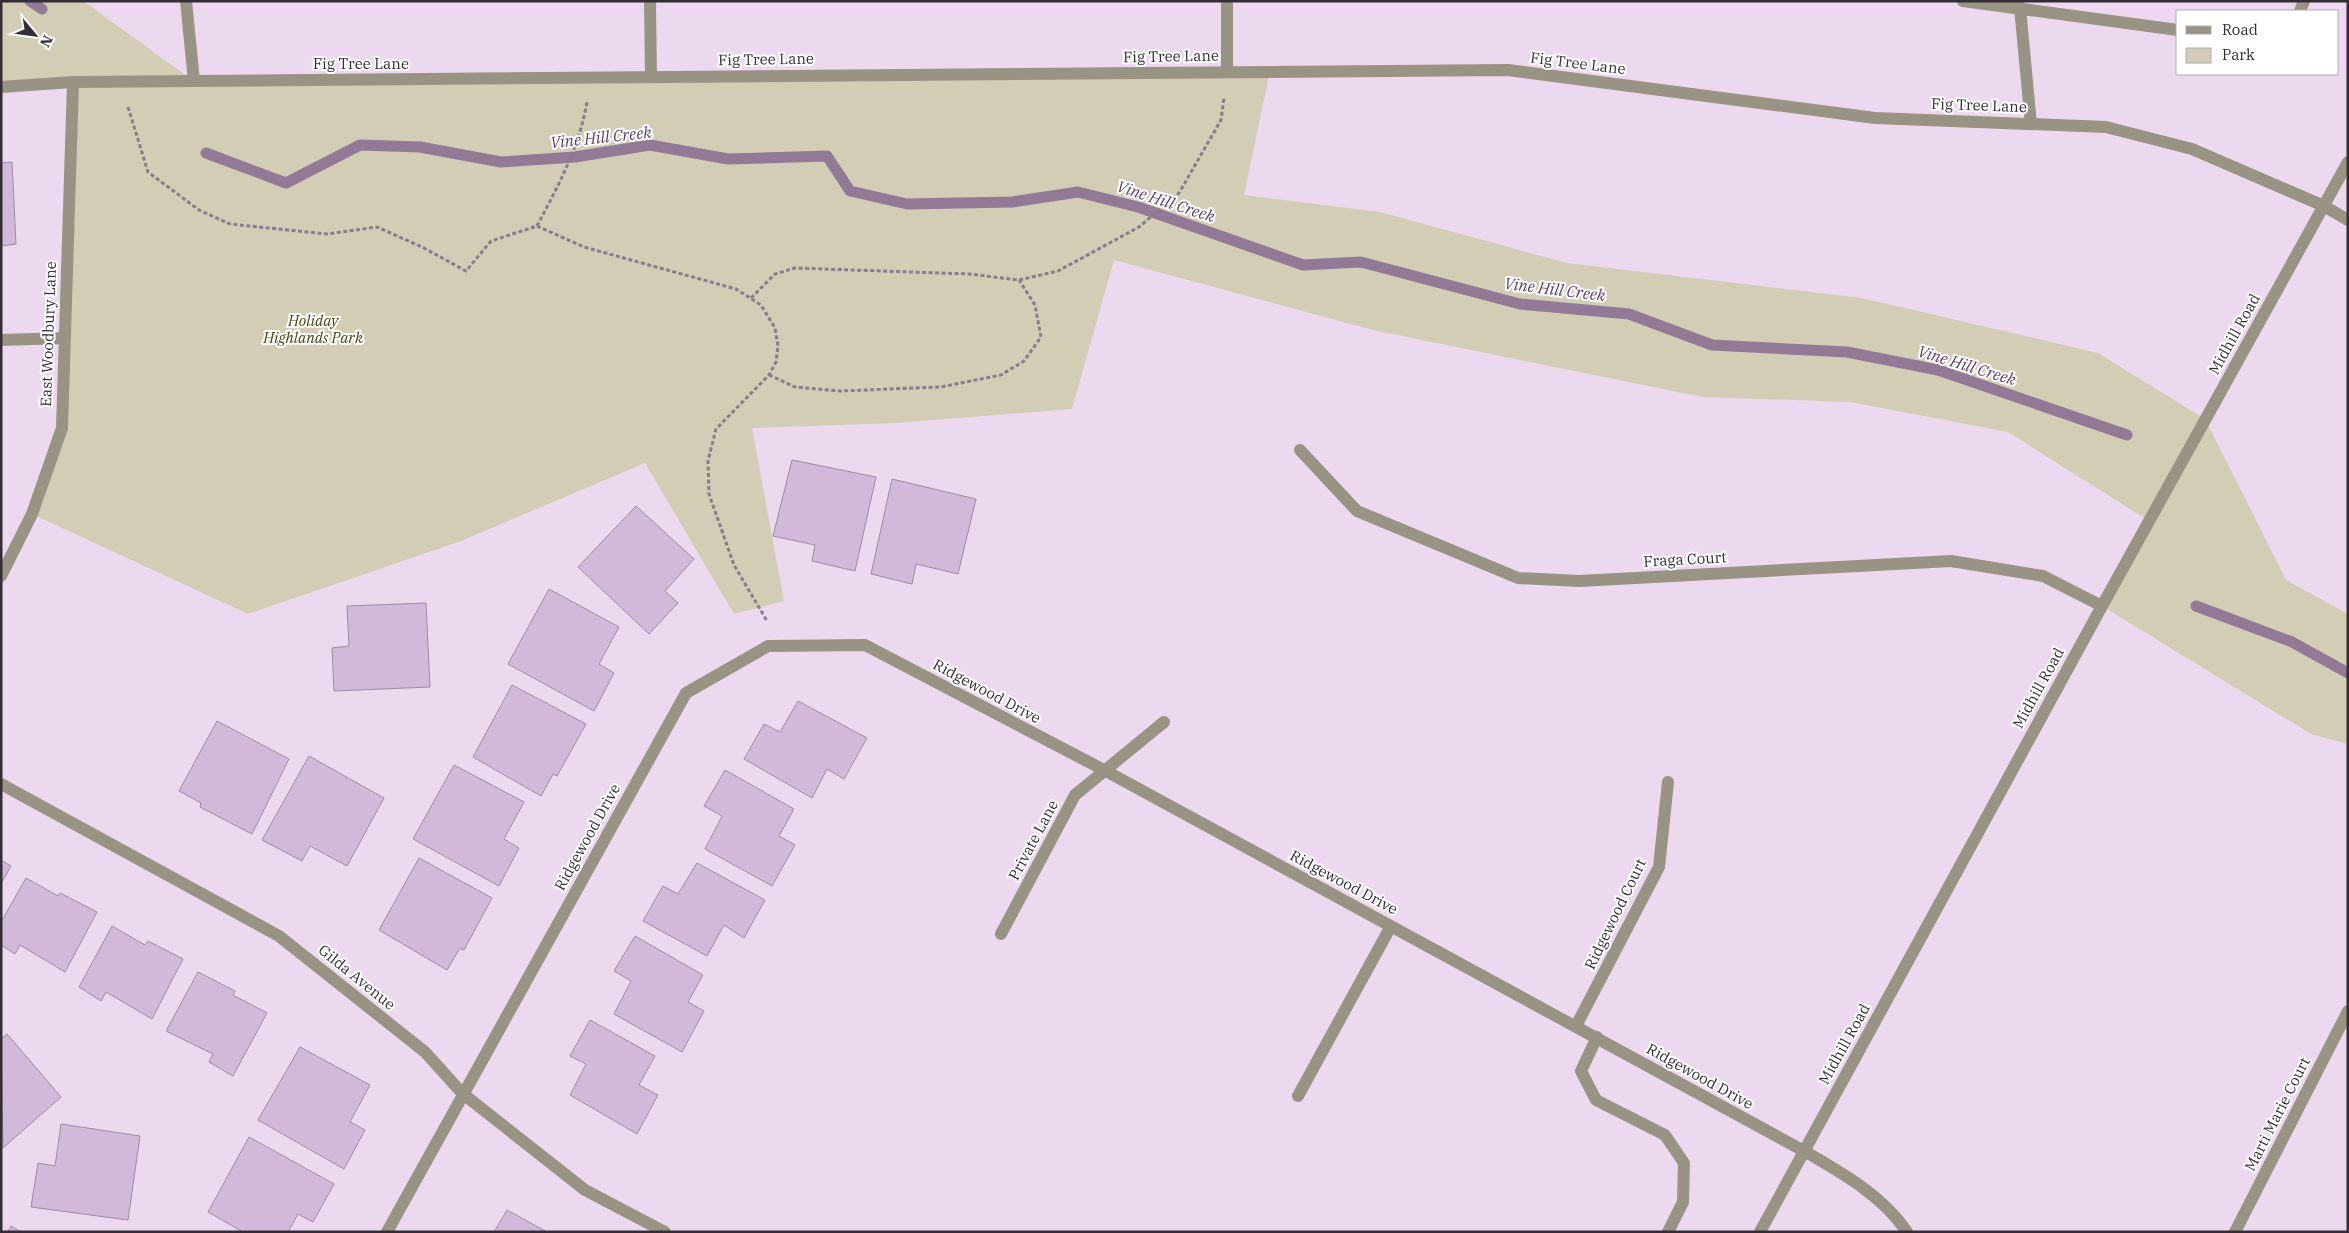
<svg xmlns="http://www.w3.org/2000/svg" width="2349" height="1233" viewBox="0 0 2349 1233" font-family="'IBM Plex Serif',serif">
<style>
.green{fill:#d4cdb6}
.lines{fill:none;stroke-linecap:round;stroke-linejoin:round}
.stream{stroke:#927a97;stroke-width:11}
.building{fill:#d3b9d9;stroke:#9d8ba1}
.path{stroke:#8a7c8c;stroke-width:3;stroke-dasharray:4 2.5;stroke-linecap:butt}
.lane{stroke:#989383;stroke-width:12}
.street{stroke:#989383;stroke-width:12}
.labels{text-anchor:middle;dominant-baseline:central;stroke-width:4;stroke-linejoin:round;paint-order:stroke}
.street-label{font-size:15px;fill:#352d36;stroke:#fff}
.park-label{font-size:15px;font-style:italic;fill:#4c4011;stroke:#fff}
.water-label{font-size:16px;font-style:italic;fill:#603d68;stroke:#fff}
</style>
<rect width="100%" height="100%" fill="#ecd9f0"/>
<path class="green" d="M1 1H83L194 81 1270 71 1244 195 1380 212 1567 263 1862 298 2098 353 2205 419 2286 580 2348 614V744L2311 734 2102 606 2149 521 2008 432 1850 402 1702 397 1373 330 1114 260 1072 409 896 423 752 428 784 601 734 614 645 463 461 541 248 614 32 514 62 428 73 82 1 87Z"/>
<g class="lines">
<path class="stream" d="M30 1 42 9
M206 153 286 183 360 145 420 147 501 162 575 157 650 145 728 159 827 156 850 191 907 204 1012 202 1078 192 1138 207 1303 265 1361 262 1520 304 1629 314 1712 345 1847 352 1938 370 2127 435
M2196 606 2292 642 2348 673"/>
</g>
<path class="building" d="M12 162 16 244 1 246V163Z
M792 460 876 477 855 571 812 561 815 545 773 536Z
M892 479 976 499 958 574 916 564 912 584 871 574Z
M636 506 694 559 665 591 678 603 649 634 578 567Z
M549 589 619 627 599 664 614 673 594 711 508 664Z
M426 603 430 687 334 691 332 648 349 646 347 606Z
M512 685 586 724 557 776 553 774 541 796 473 757Z
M798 701 867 738 844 779 827 769 812 798 744 759 764 724 780 732Z
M217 721 289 759 252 834 200 807 201 803 179 791Z
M309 756 384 798 347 866 310 846 302 861 262 840Z
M454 765 524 802 504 839 519 848 499 886 413 839Z
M725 770 794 809 779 836 795 845 772 886 705 849 722 816 704 806Z
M419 858 492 898 464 950 460 948 447 970 379 930Z
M1 860 11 866 1 884Z
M697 863 765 900 744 938 724 925 707 956 643 921 663 886 678 894Z
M26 878 58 896 60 893 97 912 65 972 20 945 15 954 1 945V922Z
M112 926 145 945 148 941 183 959 152 1019 106 992 101 1001 79 987Z
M635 936 703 975 688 1002 704 1011 682 1052 614 1014 631 981 614 971Z
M198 972 235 991 233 995 267 1013 233 1076 209 1062 213 1054 166 1031Z
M590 1020 655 1056 639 1085 658 1095 637 1134 570 1095 586 1064 570 1056Z
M7 1034 61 1097 3 1148 1 1039Z
M300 1047 370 1085 350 1122 365 1130 344 1169 258 1120Z
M61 1124 140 1136 128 1220 31 1207 38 1163 55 1166Z
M249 1137 334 1184 313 1222 298 1214 288 1232H243L208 1212Z
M507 1210 547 1232H494Z
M11 1226 21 1232H8Z"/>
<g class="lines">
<path class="path" d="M128 107 148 172 199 210 230 224 327 234 377 227 422 247 466 271 491 241 537 226 584 247 736 289 761 305 775 328 778 346 776 362 769 375 716 429 708 461 709 494 734 565 767 621
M537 226C558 186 579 148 587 102
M751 298 775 274 795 268 969 274 1019 280 1058 271 1139 227 1179 193 1221 120 1224 97
M769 375 795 387 840 391 940 387 1001 375 1024 361 1041 337 1035 305 1019 280"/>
<path class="lane" d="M186 1 194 81
M1963 1 2178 30
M2016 1 2020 8 2031 124
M2300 11 2304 1
M1597 1037 1581 1071 1596 1100 1665 1135 1684 1163 1683 1202 1668 1232"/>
<path class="street" d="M650 1 651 77
M1227 71V1
M1 87 73 82 1508 70 1875 118 2106 127 2192 149 2324 206 2348 220
M1 340 65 338
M1300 450 1357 511 1518 578 1579 581 1951 561 2043 576 2102 606
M1 576 32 514 62 428 73 82
M1 784 279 936 425 1052 462 1093 585 1190 665 1232
M1001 934 1075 795 1164 722
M1576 1026 1659 867 1668 782
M1298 1096 1391 926
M387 1232 686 693 768 646 865 645 1104 770 1804 1151C1841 1172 1883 1196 1907 1232
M1760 1232 2102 606 2348 162
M2235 1232 2348 1011"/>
</g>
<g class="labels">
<g class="street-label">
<text transform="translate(1171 56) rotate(-1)">Fig Tree Lane</text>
<text transform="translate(766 59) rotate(-1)">Fig Tree Lane</text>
<text x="361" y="63">Fig Tree Lane</text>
<text transform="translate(1578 63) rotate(7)">Fig Tree Lane</text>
<text transform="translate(1979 105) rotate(2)">Fig Tree Lane</text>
<text transform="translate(48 334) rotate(-88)">East Woodbury Lane</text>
<text transform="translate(2234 334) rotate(-61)">Midhill Road</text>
<text transform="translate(1685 559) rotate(-3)">Fraga Court</text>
<text transform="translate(2038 688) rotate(-61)">Midhill Road</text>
<text transform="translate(987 691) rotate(28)">Ridgewood Drive</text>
<text transform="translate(587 837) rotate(-61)">Ridgewood Drive</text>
<text transform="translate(1033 840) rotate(-62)">Private Lane</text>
<text transform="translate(1344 882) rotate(28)">Ridgewood Drive</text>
<text transform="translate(1615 914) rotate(-64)">Ridgewood Court</text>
<text transform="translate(357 977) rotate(39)">Gilda Avenue</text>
<text transform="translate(1844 1044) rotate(-61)">Midhill Road</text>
<text transform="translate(1700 1076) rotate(29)">Ridgewood Drive</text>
<text transform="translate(2277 1114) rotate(-63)">Marti Marie Court</text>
</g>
<g class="park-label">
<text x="313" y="320">Holiday<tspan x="313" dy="17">Highlands Park</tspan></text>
</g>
<g class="water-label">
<text transform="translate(601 137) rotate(-6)">Vine Hill Creek</text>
<text transform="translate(1166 201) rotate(18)">Vine Hill Creek</text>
<text transform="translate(1555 289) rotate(7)">Vine Hill Creek</text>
<text transform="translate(1967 365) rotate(17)">Vine Hill Creek</text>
</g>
</g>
<rect width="2349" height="1233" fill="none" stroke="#352d36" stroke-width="5"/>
<rect x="2176" y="10" width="162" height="65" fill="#ffffff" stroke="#aeabaf"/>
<rect x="2186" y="26" width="25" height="8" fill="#989383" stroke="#aeabaf"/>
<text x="2222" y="35" font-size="15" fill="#352d36">Road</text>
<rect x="2186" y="48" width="25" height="15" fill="#d4cdb6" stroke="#aeabaf"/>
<text x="2222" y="60" font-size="15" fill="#352d36">Park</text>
<g transform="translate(35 35) rotate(119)" stroke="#ffffff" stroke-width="4" paint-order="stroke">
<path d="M0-4L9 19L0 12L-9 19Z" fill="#352d36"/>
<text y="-8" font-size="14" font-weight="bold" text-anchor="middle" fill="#352d36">N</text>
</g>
</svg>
